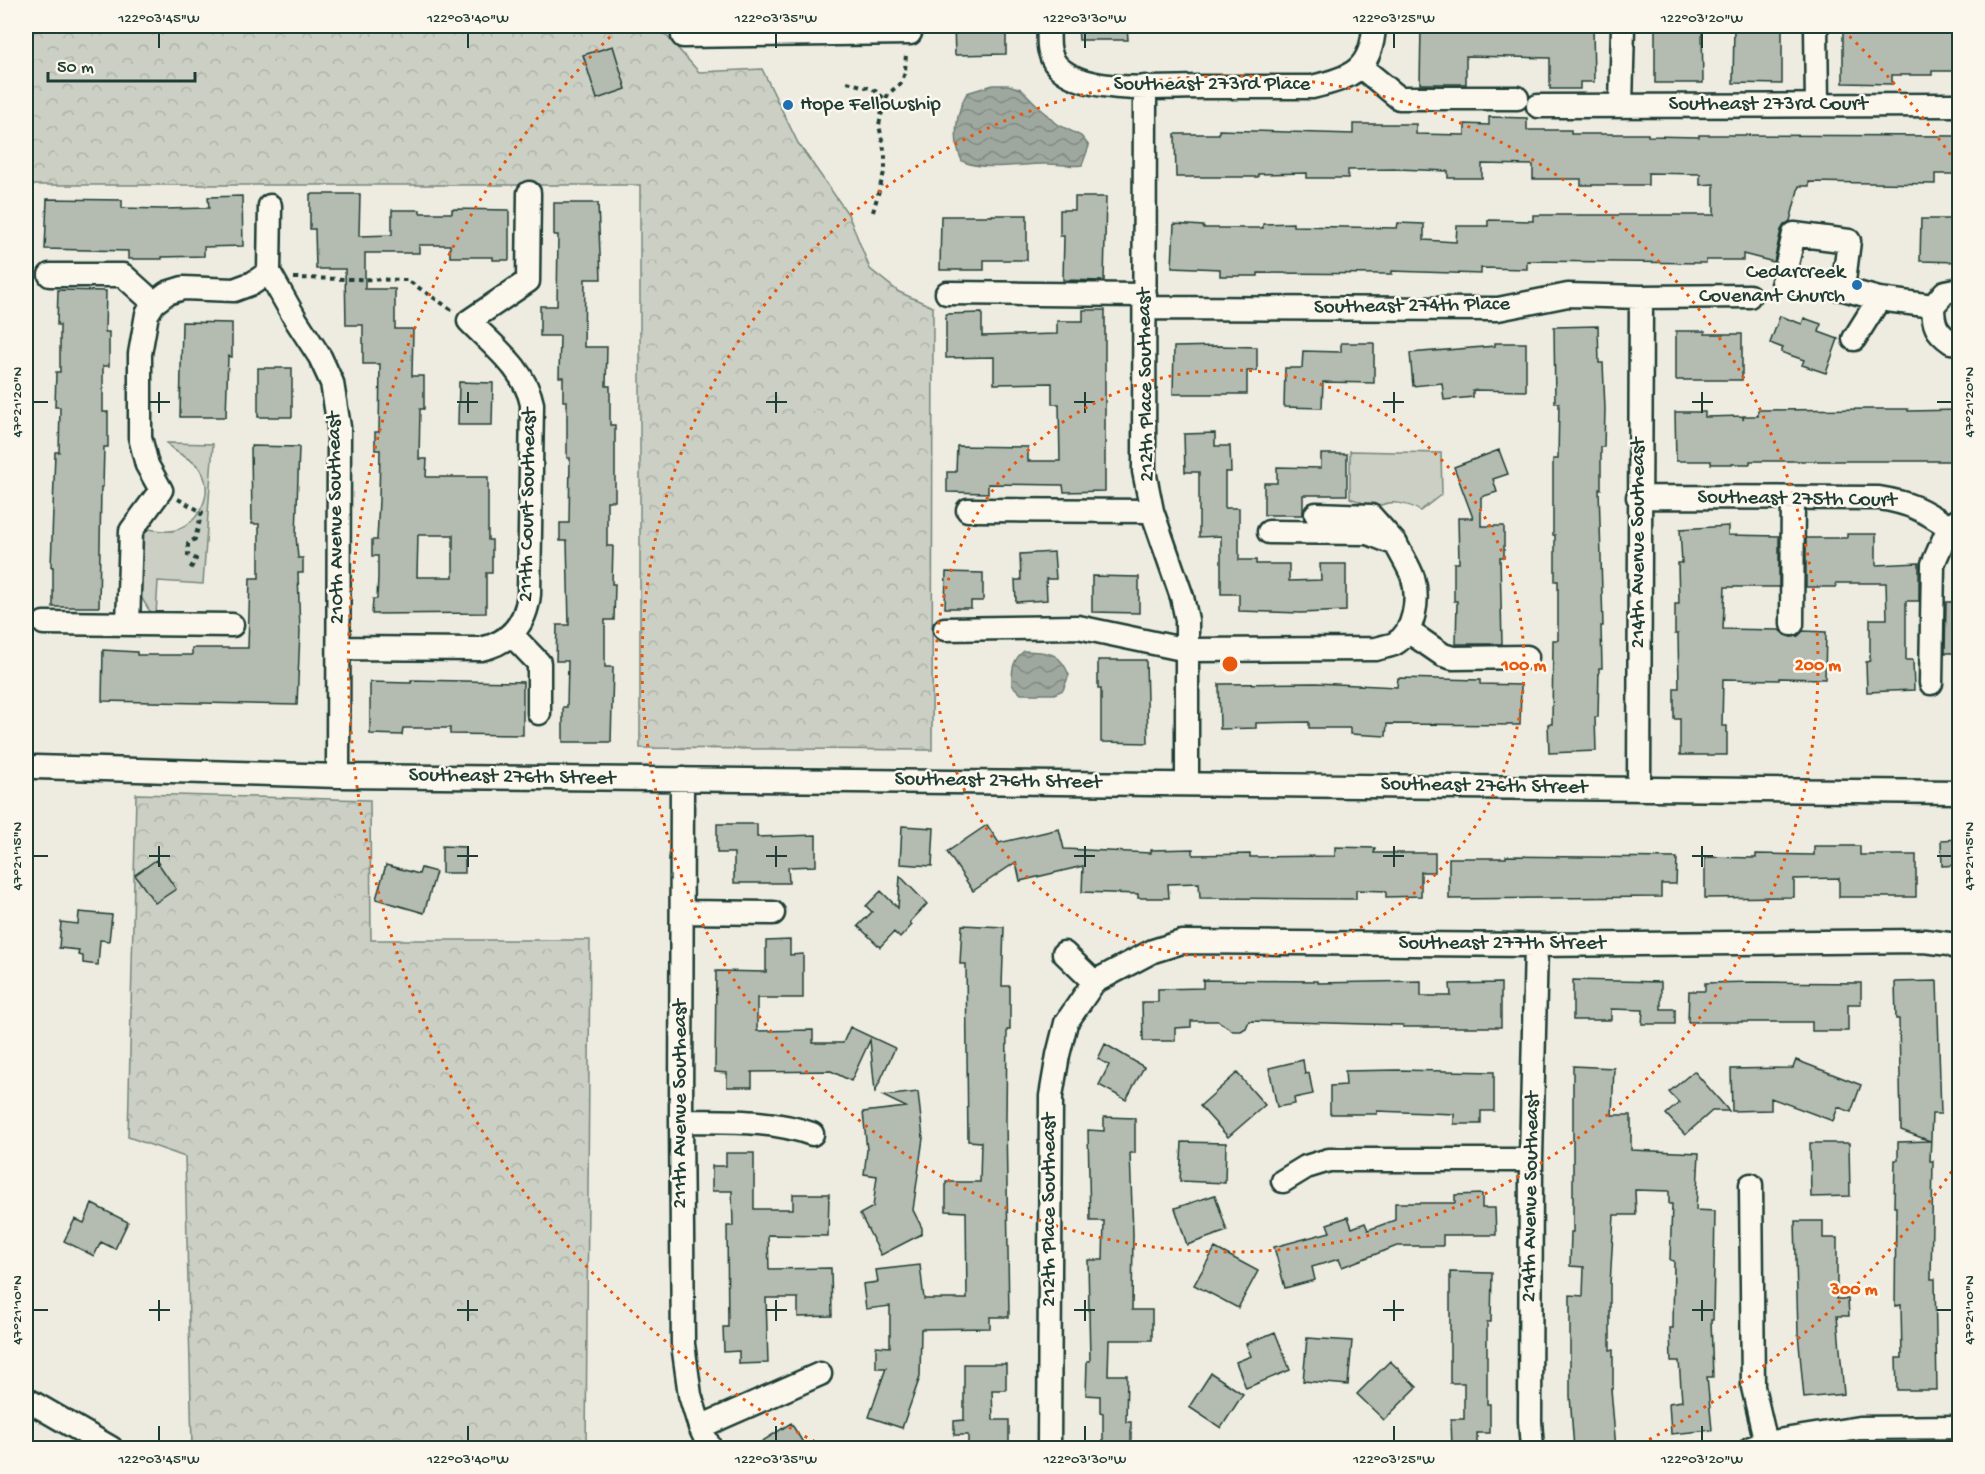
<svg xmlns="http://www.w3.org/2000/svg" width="1985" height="1474" viewBox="0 0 1985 1474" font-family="'Gochi Hand',sans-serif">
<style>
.green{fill:#cbcfc4;stroke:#75867c;stroke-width:1.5}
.forest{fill:url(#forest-crowns);stroke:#75867c;stroke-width:1.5}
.water{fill:url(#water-waves);stroke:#6c7d74;stroke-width:1.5}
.building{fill:#b4bbb0;stroke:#1f3d34;stroke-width:1.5;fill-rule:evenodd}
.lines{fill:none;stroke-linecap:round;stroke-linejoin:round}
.minor-casing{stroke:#1f3d34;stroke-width:27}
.path{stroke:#1f3d34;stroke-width:4;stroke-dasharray:4.5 4.5;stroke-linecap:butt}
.minor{stroke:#fbf7ec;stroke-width:22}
.ticks{fill:none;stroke:#1f3d34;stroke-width:2}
.ring{fill:none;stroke:#e8590c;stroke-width:3;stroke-dasharray:3 6}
.poi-dot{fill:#1f6fb2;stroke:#fbf7ec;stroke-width:2}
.labels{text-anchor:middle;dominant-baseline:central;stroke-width:5;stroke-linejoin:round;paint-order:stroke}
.street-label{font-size:21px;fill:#1f3d34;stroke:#fbf7ec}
.poi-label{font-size:21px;fill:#1f3d34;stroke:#fbf7ec;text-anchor:start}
.centre{fill:#e8590c;stroke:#fbf7ec;stroke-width:3}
.ring-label{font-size:18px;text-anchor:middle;font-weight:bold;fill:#e8590c;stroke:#fbf7ec;stroke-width:5;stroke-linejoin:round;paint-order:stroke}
.neatline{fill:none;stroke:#1f3d34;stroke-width:2}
.ticks-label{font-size:15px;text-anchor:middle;fill:#1f3d34}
</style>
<defs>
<pattern id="forest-crowns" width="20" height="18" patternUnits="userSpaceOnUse" patternTransform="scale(1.5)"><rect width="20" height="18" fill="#cbcfc4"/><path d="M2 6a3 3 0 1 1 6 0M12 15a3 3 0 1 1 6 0" fill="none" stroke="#aeb3a9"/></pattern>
<pattern id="water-waves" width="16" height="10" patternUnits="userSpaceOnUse" patternTransform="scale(1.5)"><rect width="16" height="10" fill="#9fa89f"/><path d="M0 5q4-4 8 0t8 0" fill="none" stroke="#818a82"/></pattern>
</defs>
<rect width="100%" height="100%" fill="#eeece1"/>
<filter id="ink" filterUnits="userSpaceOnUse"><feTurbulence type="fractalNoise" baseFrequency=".0167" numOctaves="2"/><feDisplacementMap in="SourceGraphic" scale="12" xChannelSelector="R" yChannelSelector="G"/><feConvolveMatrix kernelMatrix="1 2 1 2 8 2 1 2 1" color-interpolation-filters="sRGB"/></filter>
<g filter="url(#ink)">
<path class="green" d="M167 443 213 444 203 584 158 581 156 615 149 610 141 597 142 537 148 529C156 530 167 533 176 530 200 523 215 492 200 469 192 457 175 455 167 443Z
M1350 451 1441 453 1442 494 1420 511C1408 503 1389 499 1376 508L1350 498Z"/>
<path class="forest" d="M28 26H664V33L699 72 762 69 798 143 848 214 870 269 899 292 933 307 932 750 640 748V185H28Z
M136 794 370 800 371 940H590L586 1448H192L185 1157 128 1137Z"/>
<path class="water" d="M993 85H1008L1021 89 1055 123 1081 136 1089 146 1082 165C1071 167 1060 164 1048 164 1023 163 984 172 962 161 952 140 956 112 967 93Z
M1024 651C1048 653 1059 650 1069 675L1063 690 1054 694H1021L1012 685C1012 670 1012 660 1024 651Z"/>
<path class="building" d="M954 26H1006V54L955 55Z
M1078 26H1127L1128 40H1079Z
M1421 26H1593L1594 82H1580V89H1550V58L1466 56V84H1420Z
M1655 26H1702L1703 83H1655Z
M1734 26H1782V84L1733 83Z
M1843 26H1959V71H1932V75H1892V84L1843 83Z
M613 46 626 89 597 99 583 55Z
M1489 117 1527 118V130H1571V134H1648V136L1699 137V135H1728L1959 136V174H1935V184L1809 182V186H1799L1790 221 1784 225 1781 230 1774 262 1743 254V260H1706V263L1527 261V269L1481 268V274L1392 271V274L1258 273V276H1220V269L1172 267 1174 224 1203 226V228H1263V224L1293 223V226L1397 228 1398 223 1424 224V240L1456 242 1457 226H1488V220L1533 221V215H1714V184L1700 185V174L1648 173V185H1581V179H1533V165L1482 164V178H1448V171L1397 169 1348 170V178H1307V173L1258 174V177H1176L1175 134H1219V130L1353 134V124H1416V134L1465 135V124L1489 125Z
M310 194H360L359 236 392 235V210H420V213H452V209L509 210V260H493V257H450V245H419V253H365V289H395V329H413L412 376H424V409H420L419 459H427L426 477H488V540H492V573H486V613L372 614 373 599H377L378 577V556H372V540H377L379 500 380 450H375V432H379L380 364H363V325H346L345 269H316L315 229H310ZM418 535H453V577H417Z
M242 196 243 246 204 247V256L162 257V259H128V251L45 249 47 199 122 200V208L162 209 209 208 208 197Z
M1075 197H1106L1104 281 1063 280 1064 236H1060V210H1075Z
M554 203H598L601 279H585L584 347H607L606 386H610V425H615V501H607V546H613L612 584H615L614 620H605V667H613L611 742H563V707H567L568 661H556L557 625H569L567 541H560V523H569L570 458H567V401H563V377H559L560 336H540V306H557L558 235H554Z
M992 215H1027V260H984V270H940L941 216H992Z
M1921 219H1959V262L1920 261Z
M58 290 106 291 105 332H109V366H103V412H108V447H104L103 487H101L99 607H53V567H51L55 452H59L60 407H55L56 372H60V325H57Z
M1083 310H1105V491L1064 492 1063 485 988 484V493L947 492V472H956L957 446 1028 447V461H1060L1059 404H1052V383L994 384V357L946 358V314L982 313V336L1057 334V321H1083Z
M1780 316 1802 324 1804 318 1821 324 1819 332 1838 339 1826 373 1802 365 1804 360 1781 352 1783 348 1770 343Z
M182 322 232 323V357L228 356 226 417H180Z
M1598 326 1599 363H1603L1605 409 1604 447H1601V489H1599L1603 626H1601L1602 668H1599L1598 717H1595L1596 751 1549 753 1548 724H1552L1553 640H1558V581H1555V535H1553V459H1558L1559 403H1555L1554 327Z
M1676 331H1705V334H1742V380H1676Z
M1341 343H1374V383L1323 382 1322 408 1284 407 1285 368H1302L1303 351 1341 352Z
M1495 343H1526V391L1473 390V397L1444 400 1442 383 1413 386 1410 353 1495 346Z
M1219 346 1257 347V371H1247V394H1173L1174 347Z
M258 368H292V417H258Z
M459 382 493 383 492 425H458Z
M1873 409H1908V411L1959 410V461H1750V464H1711V461H1676L1675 412H1705V417L1743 416V420L1744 416H1758V410Z
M1215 433V446H1230L1231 472H1225V508H1239V560H1256V564H1289V581L1321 580 1320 564H1346V611L1301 613 1239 611V594H1221V536L1199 537V472H1185L1184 434Z
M251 446 299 447 296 536 298 558H303V573H298L300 631 297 705 102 701 103 650 137 652V655H192V648H248L250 578H259V524H252Z
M1499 450 1508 474 1493 479 1497 492 1481 497V526H1504V557H1500L1502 644H1456L1457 601H1454V563H1459L1458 518H1473L1454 467Z
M1321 454H1347V495H1303V515H1264V483H1277V467L1321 468Z
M1728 526V535L1779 536V587H1725L1723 629 1779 630 1785 635 1791 637 1798 636 1803 631 1826 632 1825 679 1779 678V680L1723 679 1722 726H1727V755H1680V719H1674V688H1679L1678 634H1675V604H1679L1678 563H1682L1680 529Z
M1847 534H1876V565L1919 563V601H1906V660H1913L1914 690 1867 692 1866 662 1870 661V619H1887L1886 583H1836V587H1806V538H1847Z
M1054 552 1056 579H1046L1047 600 1016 602 1015 580H1021L1020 554Z
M946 572 983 573V601H971V608H945Z
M1092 576 1139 577V613L1092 612Z
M1946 602H1959V653H1945Z
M1098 660H1146L1148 743 1101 742V689H1098Z
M1398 678 1480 680V684L1521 685 1520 725 1387 724 1386 736 1350 734V728H1309V722L1256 723V728L1220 729 1219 684 1316 683 1397 687Z
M411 680 523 682V735L450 734V728H403L402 735 370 734V682L411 683Z
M717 824H757V837L816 835V866L788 867 789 883H734V853H717Z
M987 825 999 843 1059 829 1064 849 1151 853V850L1193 849V855L1250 854V857L1335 856V847L1375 848 1374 853H1435V872H1421V896L1386 897V891L1356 890V899L1200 898 1199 883 1168 884 1169 898H1138V894L1082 892 1083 866 1020 881 1016 862 973 891 947 852Z
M902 826 934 828 932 866 900 864Z
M1959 839V865L1942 866 1941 840Z
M442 846 465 847V873H442Z
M1814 846H1860V855H1916V897H1839V878L1794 879V897L1705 898V857L1756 858V854L1814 855Z
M1506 856 1677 858 1676 884H1661V897L1449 899V858H1506Z
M156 860 176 889 155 903 135 875Z
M386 865 419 874 421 868 436 872 424 913 376 899Z
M900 876 927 904 910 922 912 925 900 938 894 932 880 947 858 926 872 912 866 906 881 891 898 908Z
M79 912 112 915 109 941 100 940 98 965 83 963V956L78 955 79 950 59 948 61 922 78 924Z
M962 925 1004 927 1002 986H1010V1030H1007L1006 1119 1009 1317H990V1328L921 1329 920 1377 902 1428 869 1417 886 1368H876V1346L890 1347V1306L866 1309 863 1284 878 1282 876 1270 920 1265 924 1299H967L966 1212 946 1211V1182H980L981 1142 968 1141 966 964H960Z
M790 940V955L803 954V998H757V1031L813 1030V1043H843L850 1027 895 1048 875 1092 870 1040 851 1081 831 1071 752 1072V1087H727V1073L715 1072 716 971 766 972V941Z
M1203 980 1318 981V983L1421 981V996H1451L1450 984 1501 983V1027H1403V1025L1249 1021 1246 1028 1241 1031H1233L1218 1021H1191V1027L1175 1028V1041H1143L1142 1002H1158V989L1203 988Z
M1573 980 1661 982V1009H1675V1024H1642L1643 1010 1611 1009V1020H1573Z
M1937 981 1941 1114H1932L1930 1161H1933L1931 1279H1935L1937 1390H1897L1896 1358H1902L1901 1305 1895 1306 1896 1207H1894L1895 1160H1898V1142L1930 1141 1901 1130 1899 1019H1896L1895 982Z
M1754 982 1861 983V1004H1848V1031H1812V1022H1688L1689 991H1705V983Z
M1105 1044 1144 1067 1126 1100 1099 1085 1109 1065 1098 1059Z
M1303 1060 1305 1074 1309 1073 1313 1094 1294 1098 1295 1104 1277 1107 1269 1068Z
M1796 1060 1861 1085 1851 1112 1838 1107 1833 1121 1771 1098V1110L1732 1111 1731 1069 1793 1068Z
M1573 1066 1614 1068 1612 1115H1631V1150L1699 1153 1696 1210 1715 1211 1713 1320H1711L1713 1377H1707L1712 1430 1671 1434 1669 1403 1682 1401 1679 1361H1671L1670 1328H1673L1674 1261 1670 1260 1672 1204H1669V1191L1635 1190 1636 1215H1614L1610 1285V1350H1613V1389H1611L1616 1449H1574L1570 1396V1295L1583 1296 1584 1267 1570 1266 1571 1232H1573Z
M1398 1070 1494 1072V1111H1481V1124H1454V1114L1377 1111V1114H1330V1086L1346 1085 1345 1071Z
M1694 1071 1729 1111H1712L1685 1135 1666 1114 1679 1103 1669 1092Z
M1237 1073 1265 1105 1228 1137 1200 1106Z
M918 1092 923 1138 913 1210 922 1228V1234L881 1255 860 1214 873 1207 877 1176 864 1174 867 1150 863 1112 906 1107 883 1096Z
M1104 1117 1135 1118V1153H1130L1133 1234 1132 1310H1152V1340H1109L1108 1375H1127L1126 1422H1131V1449H1103V1413L1100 1412V1396L1086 1395 1087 1361H1090L1088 1260H1103L1104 1221H1090L1088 1130 1104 1131Z
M1182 1142 1226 1143 1225 1183 1180 1181Z
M1810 1143H1849L1850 1196 1811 1197Z
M726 1153H754V1209H793V1194H829L828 1236 768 1235 769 1269 831 1268 832 1316 798 1317V1298H766L768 1363 739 1364V1351L724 1352 723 1327H728L727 1226H733L732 1191H712V1166H726Z
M1482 1194V1208H1495L1496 1235H1443V1246H1397L1342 1267 1339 1259 1312 1267 1315 1280 1285 1288 1274 1247 1330 1232 1327 1224 1348 1217 1352 1228 1365 1223 1368 1230 1395 1220V1203H1455V1195Z
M1215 1195 1227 1231 1187 1245 1175 1208Z
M92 1204 128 1222 115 1249 101 1242 94 1256 64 1241 75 1219 84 1223Z
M1795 1221H1823V1238H1837V1299H1848L1849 1316H1837L1844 1394 1804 1398 1798 1333Z
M1215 1248 1258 1271 1238 1308 1194 1285Z
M1450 1272 1492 1273 1491 1322H1487V1404H1490V1433H1477V1448H1452L1451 1419H1464V1383H1450Z
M1275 1332 1290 1370 1246 1388 1236 1362 1251 1356 1246 1344Z
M1307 1338 1352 1341 1348 1385 1303 1381Z
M1390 1361 1417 1387 1384 1420 1357 1394Z
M964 1364H1006V1390H992L993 1420H1009V1449H968V1435H954V1421L964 1420Z
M1211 1373 1243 1394 1221 1428 1189 1407Z
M791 1423 807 1449H750Z"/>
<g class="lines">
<defs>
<path id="minor" d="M683 26V36L910 33 909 26
M1049 26C1048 42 1047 60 1063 71 1094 94 1164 87 1202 87 1238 87 1275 87 1312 87 1351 78 1372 70 1374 26
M1816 26 1817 105
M1361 67 1399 98H1517
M1145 87 1144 471 1152 511 1182 597 1187 620V784
M1621 105 1623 26
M1538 106 1960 105
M270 206 269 272 296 320 320 357 332 383 339 427 338 776
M1794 234 1849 241 1843 289 1783 281Z
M50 275H123L154 303
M1843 289 1879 299 1933 306C1933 324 1936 332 1951 342L1960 343
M947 293 1145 295
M1933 306 1945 292 1960 289
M1145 308 1498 309 1568 295 1641 297 1749 296
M1854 339 1879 299
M1638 497 1879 498C1911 503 1923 510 1949 527L1960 519
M968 510 1152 511
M1269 532 1368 533 1396 544 1371 516 1316 514
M44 623 232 625
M128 624 131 531 161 490 147 465 140 437V354L147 314 154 303 167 293 183 288 234 290 253 283 269 272
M1792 624 1793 498
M945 629 1078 627 1187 650 1376 649C1382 647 1389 646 1394 644 1415 633 1419 598 1413 578 1409 566 1401 555 1396 544
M1408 631 1443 655 1453 658 1527 657
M511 634 539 663V713
M339 648 481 649C510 643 526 623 529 594L532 404C525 369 493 346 469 321L528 281 529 193
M1931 683 1933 564 1949 527 1960 541
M36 767 338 776 1960 792
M682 779 681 1121 683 1344 690 1395 700 1427 710 1448
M1639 789 1641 297
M682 912 773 913
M1064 953 1094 982
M681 1121C725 1122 770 1119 812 1134
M1283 1181 1306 1167 1329 1160H1531
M1751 1185 1753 1387 1766 1443
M26 1399 111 1448
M700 1427 820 1374
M1049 1448 1051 1096 1058 1055 1066 1023 1094 982 1153 951 1182 942 1536 945 1924 941 1949 944 1960 949
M1532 1448 1530 1421 1531 1160 1536 945
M1751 1448 1766 1443 1859 1428 1960 1427"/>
</defs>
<use href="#minor" class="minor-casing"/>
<path class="path" d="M847 82 873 89 886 100
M873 212 885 169V154L879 125 883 107 888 94 901 83 905 73 906 52
M294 278 407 280 452 310
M178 499 202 512 195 539 188 544V555L196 559 189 571"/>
<use href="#minor" class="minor"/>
</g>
</g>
<path class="ticks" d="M159 33V48M468 33V48M776 33V48M1085 33V48M1394 33V48M1702 33V48M159 392V413M468 392V413M776 392V413M1085 392V413M1394 392V413M1702 392V413M33 402H48M149 402H170M457 402H478M766 402H787M1074 402H1095M1383 402H1404M1692 402H1713M1937 402H1952M159 846V867M468 846V867M776 846V867M1085 846V867M1394 846V867M1702 846V867M33 856H48M149 856H170M457 856H478M766 856H787M1074 856H1095M1383 856H1404M1692 856H1713M1937 856H1952M159 1300V1321M468 1300V1321M776 1300V1321M1085 1300V1321M1394 1300V1321M1702 1300V1321M33 1310H48M149 1310H170M457 1310H478M766 1310H787M1074 1310H1095M1383 1310H1404M1692 1310H1713M1937 1310H1952M159 1426V1441M468 1426V1441M776 1426V1441M1085 1426V1441M1394 1426V1441M1702 1426V1441"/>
<g class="ring">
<circle cx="1230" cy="664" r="294"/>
<circle cx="1230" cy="664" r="588"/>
<path d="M1957 1164A882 882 0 0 1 1637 1446M823 1446A882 882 0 0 1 617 30M1843 30A882 882 0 0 1 1957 164"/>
</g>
<g class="poi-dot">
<circle cx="788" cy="105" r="6"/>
<circle cx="1857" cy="285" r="6"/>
</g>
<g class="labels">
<g class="street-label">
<text x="1212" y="85">Southeast 273rd Place</text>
<text x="1768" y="105">Southeast 273rd Court</text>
<text transform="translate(1412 307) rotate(-1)">Southeast 274th Place</text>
<text transform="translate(1147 385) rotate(-91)">212th Place Southeast</text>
<text transform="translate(1797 500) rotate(1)">Southeast 275th Court</text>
<text transform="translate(529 505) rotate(-89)">211th Court Southeast</text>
<text transform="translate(337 518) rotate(-91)">210th Avenue Southeast</text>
<text transform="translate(1639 543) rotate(-90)">214th Avenue Southeast</text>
<text transform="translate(512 778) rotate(1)">Southeast 276th Street</text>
<text transform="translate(998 782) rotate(1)">Southeast 276th Street</text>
<text transform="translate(1484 787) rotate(1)">Southeast 276th Street</text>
<text x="1502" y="944">Southeast 277th Street</text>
<text transform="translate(681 1104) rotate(-90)">211th Avenue Southeast</text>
<text transform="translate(1532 1197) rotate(-89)">214th Avenue Southeast</text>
<text transform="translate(1050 1210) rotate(-90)">212th Place Southeast</text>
</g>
<g class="poi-label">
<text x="800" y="105">Hope Fellowship</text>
<text x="1845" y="273" text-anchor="end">Cedarcreek<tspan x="1845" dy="24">Covenant Church</tspan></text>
</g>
</g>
<circle cx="1230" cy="664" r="9" class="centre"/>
<g class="ring-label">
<text x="1524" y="670">100 m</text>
<text x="1818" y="670">200 m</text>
<text x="1854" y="1294">300 m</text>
</g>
<rect width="1985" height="1474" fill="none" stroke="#fbf7ec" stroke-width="66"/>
<path d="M48 72v9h147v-9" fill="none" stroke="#1f3d34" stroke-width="3"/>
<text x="57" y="72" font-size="18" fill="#1f3d34" stroke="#fbf7ec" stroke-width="4.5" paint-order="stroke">50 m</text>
<rect x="33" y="33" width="1919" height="1408" class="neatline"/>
<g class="ticks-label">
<text x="159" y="22">122°03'45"W</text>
<text x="468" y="22">122°03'40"W</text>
<text x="776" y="22">122°03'35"W</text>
<text x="1085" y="22">122°03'30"W</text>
<text x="1394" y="22">122°03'25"W</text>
<text x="1702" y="22">122°03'20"W</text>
<text transform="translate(16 402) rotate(-90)" y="5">47°21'20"N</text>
<text transform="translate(1968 402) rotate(-90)" y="5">47°21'20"N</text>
<text transform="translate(16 856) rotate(-90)" y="5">47°21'15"N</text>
<text transform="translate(1968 856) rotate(-90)" y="5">47°21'15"N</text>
<text transform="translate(16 1310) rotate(-90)" y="5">47°21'10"N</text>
<text transform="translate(1968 1310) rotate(-90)" y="5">47°21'10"N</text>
<text x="159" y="1463">122°03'45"W</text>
<text x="468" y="1463">122°03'40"W</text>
<text x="776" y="1463">122°03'35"W</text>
<text x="1085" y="1463">122°03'30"W</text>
<text x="1394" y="1463">122°03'25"W</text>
<text x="1702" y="1463">122°03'20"W</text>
</g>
</svg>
